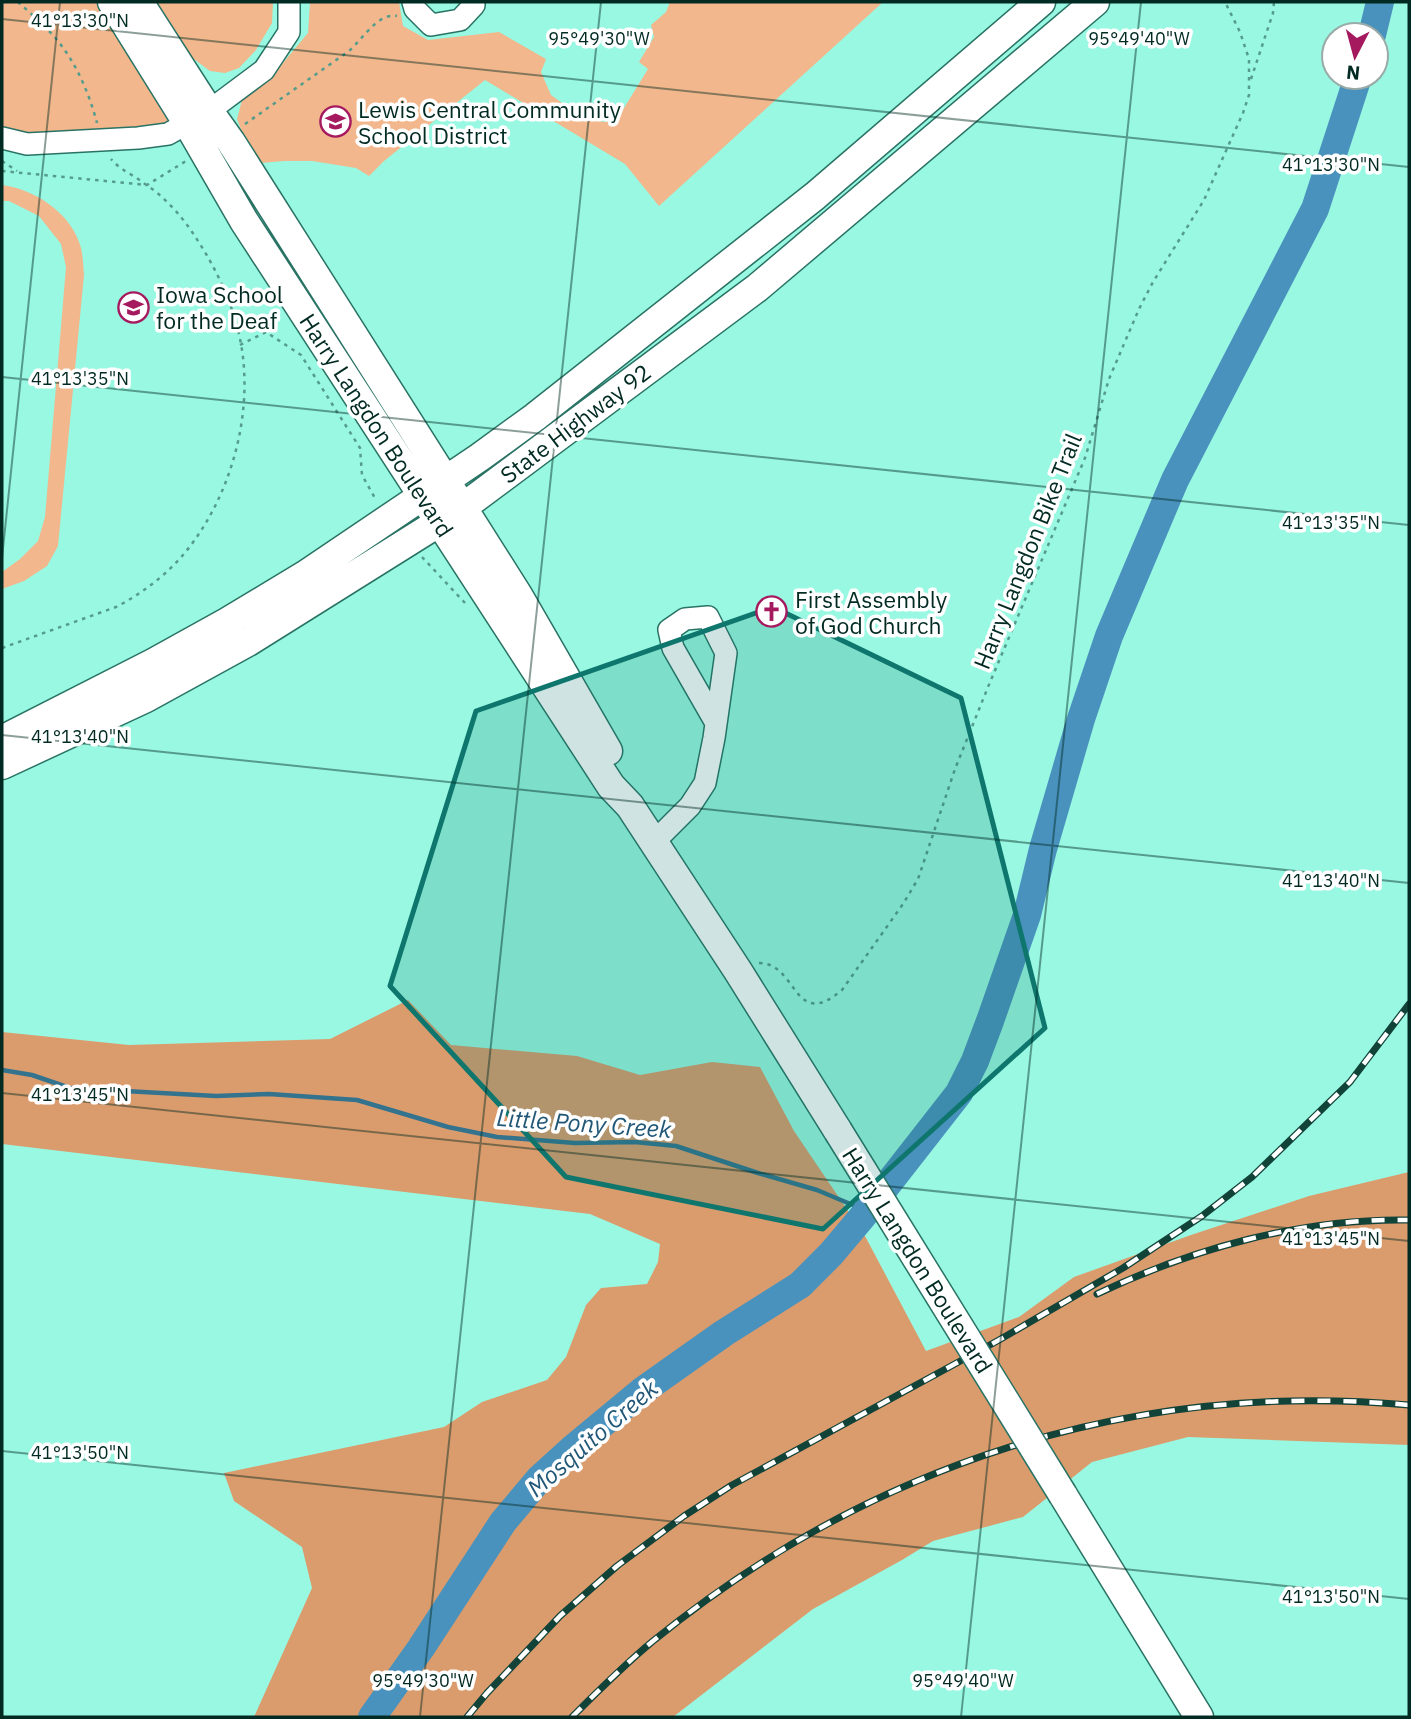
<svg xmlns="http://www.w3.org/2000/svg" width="1411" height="1719" viewBox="0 0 1411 1719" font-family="'IBM Plex Sans',sans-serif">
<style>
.green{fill:#f2b78c}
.forest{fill:#db9c6d}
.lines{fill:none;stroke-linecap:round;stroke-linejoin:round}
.stream{stroke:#33738e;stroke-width:4.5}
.river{stroke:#4992bd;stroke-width:28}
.minor-casing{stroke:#297364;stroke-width:24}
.major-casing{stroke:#297364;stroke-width:31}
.path{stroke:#559c8d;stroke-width:2.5;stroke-dasharray:3.5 5;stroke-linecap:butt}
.minor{stroke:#fff;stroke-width:21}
.major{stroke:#fff;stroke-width:28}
.rail-casing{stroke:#124339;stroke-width:7}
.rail{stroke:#fff;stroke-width:4.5;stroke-dasharray:13;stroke-linecap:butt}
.major-bridge-casing{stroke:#297364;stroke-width:31;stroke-linecap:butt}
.major-bridge{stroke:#fff;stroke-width:28}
.marked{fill:#0f766e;fill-opacity:0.2;stroke:#0f766e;stroke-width:5;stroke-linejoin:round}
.ticks{fill:none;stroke:#002a22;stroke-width:2;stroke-opacity:0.45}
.labels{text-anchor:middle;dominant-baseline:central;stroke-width:7;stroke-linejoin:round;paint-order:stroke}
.poi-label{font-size:23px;fill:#002a22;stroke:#fff;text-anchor:start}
.street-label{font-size:23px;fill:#002a22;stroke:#fff}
.water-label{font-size:24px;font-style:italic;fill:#215777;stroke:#fff}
.ticks-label{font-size:18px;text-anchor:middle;fill:#002a22;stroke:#fff;stroke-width:7;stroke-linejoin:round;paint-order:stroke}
</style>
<rect width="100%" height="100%" fill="#99f8e2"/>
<path class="green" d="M2 2H112L188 124 2 138Z
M155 2H273L272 23 256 50 239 68 225 73 210 71 187 54Z
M310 2H399L403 26 428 40 499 32 546 59 541 72 551 95 581 117 604 122 616 121 648 69 639 62 654 37 651 25 666 12 670 2H883L659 206 625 164 485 80 384 161 369 176 356 168 312 161H284L261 163 246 142 237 119 242 100 277 70 308 33Z
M2 185C33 189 68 211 79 242 83 251 83 264 84 275L58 546 47 566 24 581 2 589V572L20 559 38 541 45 517 66 267 61 244 39 216 9 201H2Z"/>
<path class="forest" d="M408 1000 451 1045 577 1056 640 1075 712 1062 760 1067 794 1131 865 1236 926 1351 1019 1317 1074 1277 1191 1235 1309 1196 1409 1172V1445L1188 1437 1092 1462 1023 1517 933 1541 902 1560 813 1609 673 1717H254L312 1588 302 1547 234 1501 224 1473 444 1427 482 1402 547 1380 566 1357 586 1305 601 1288 647 1284 658 1262 660 1244 590 1214 2 1144V1032L129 1045 330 1039Z"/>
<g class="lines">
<path class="stream" d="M2 1070 32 1075 70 1088 216 1096 269 1094 357 1100 448 1127 497 1137 575 1143 635 1142 676 1146 758 1173 817 1190 867 1211"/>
<path class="river" d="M1372 35 1380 2
M372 1717 421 1648 503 1522 540 1478 572 1449 642 1391 724 1333 800 1285 831 1254 863 1216 959 1093 975 1061 990 1021 1027 915 1043 849 1081 719 1109 636 1175 480 1315 209 1358 77"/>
<defs>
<path id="minor" d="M413 2 415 9 431 25 460 20 474 5 473 2
M2 138 27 144 138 138 168 134 209 111 264 70 289 32V2
M654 842 690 806 705 783 714 738 726 653 708 617 685 619 669 630 673 648 716 723"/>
<path id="major" d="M112 2 188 124 244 221 611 786 630 806 738 971 838 1131
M139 2 209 111 231 142 518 595 608 751
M2 740 153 663 227 622 305 575 480 457 535 417 815 196 1041 2
M2 765 146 698 248 642 462 508 757 288 1095 2
M1063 1495 1199 1717"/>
</defs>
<use href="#minor" class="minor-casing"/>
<use href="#major" class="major-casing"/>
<path class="path" d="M18 2C27 10 37 19 46 28 72 53 88 89 97 123
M1251 79 1273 13 1274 2
M245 124 349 51C363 39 377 13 397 16
M2 161 17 171
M2 171 147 185 186 161
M240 345 266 332 301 355 360 448 362 475 376 500
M422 557 465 603
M2 648 116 607C141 594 164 577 183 555 233 496 257 405 238 330 229 294 211 259 190 229 178 212 162 195 145 184 134 175 120 170 111 159
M759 963C798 963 793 1032 842 990L903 904 918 879 955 769 988 687 1085 458 1109 379 1139 309 1153 282 1204 200 1243 113 1249 95V59L1240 32 1225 2"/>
<use href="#minor" class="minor"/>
<use href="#major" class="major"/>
<defs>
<path id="rail" d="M1097 1294C1194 1248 1302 1218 1409 1220
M467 1717 487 1693 560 1616 617 1566 684 1516 732 1485 999 1340 1123 1268 1202 1216 1252 1177 1350 1082 1409 1004
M572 1717C598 1691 624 1665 653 1641 869 1465 1131 1380 1409 1405"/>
</defs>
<use href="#rail" class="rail-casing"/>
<use href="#rail" class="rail"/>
<defs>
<path id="major-bridge" d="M838 1131 1063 1495"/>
</defs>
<use href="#major-bridge" class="major-bridge-casing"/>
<use href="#major-bridge" class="major-bridge"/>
</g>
<path class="marked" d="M773 607 961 698 1045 1028 823 1229 566 1177 390 986 476 711Z"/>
<path class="ticks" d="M2 19 1409 167M2 377 1409 525M2 558 60 2M2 735 1409 883M2 1093 1409 1241M2 1451 1409 1599M420 1717 601 2M961 1717 1141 2"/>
<defs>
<symbol id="school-ring" viewBox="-11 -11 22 22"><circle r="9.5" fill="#fff" stroke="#a5195f" stroke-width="1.5"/><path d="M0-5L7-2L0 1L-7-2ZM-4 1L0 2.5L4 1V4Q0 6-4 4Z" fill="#a5195f"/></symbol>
<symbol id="church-ring" viewBox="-11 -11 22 22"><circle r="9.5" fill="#fff" stroke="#a5195f" stroke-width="1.5"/><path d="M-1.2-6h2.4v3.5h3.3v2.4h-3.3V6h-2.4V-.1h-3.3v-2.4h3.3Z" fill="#a5195f"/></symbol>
</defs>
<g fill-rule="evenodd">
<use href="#school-ring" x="318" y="104" width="35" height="35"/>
<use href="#school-ring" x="116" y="290" width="35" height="35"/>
<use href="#church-ring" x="754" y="594" width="35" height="35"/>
</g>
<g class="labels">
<g class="poi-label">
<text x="358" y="109">Lewis Central Community<tspan x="358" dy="26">School District</tspan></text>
<text x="156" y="294">Iowa School<tspan x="156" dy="26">for the Deaf</tspan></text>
<text x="795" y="599">First Assembly<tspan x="795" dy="26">of God Church</tspan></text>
</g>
<g class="street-label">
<text transform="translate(575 423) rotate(-37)">State Highway 92</text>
<text transform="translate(377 425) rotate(57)">Harry Langdon Boulevard</text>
<text transform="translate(1027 551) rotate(-68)">Harry Langdon Bike Trail</text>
<text transform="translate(918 1260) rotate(58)">Harry Langdon Boulevard</text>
</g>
<g class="water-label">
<text transform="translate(584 1123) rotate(4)">Little Pony Creek</text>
<text transform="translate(592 1438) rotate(-41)">Mosquito Creek</text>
</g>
</g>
<g class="ticks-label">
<text x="80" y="27">41°13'30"N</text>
<text x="599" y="45">95°49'30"W</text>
<text x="1139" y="45">95°49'40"W</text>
<text x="1331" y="171">41°13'30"N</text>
<text x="80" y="385">41°13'35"N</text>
<text x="1331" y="529">41°13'35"N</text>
<text x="80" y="743">41°13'40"N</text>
<text x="1331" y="887">41°13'40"N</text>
<text x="80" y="1101">41°13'45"N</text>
<text x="1331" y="1245">41°13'45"N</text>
<text x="80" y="1459">41°13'50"N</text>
<text x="1331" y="1603">41°13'50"N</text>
<text x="423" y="1687">95°49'30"W</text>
<text x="963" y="1687">95°49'40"W</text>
</g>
<rect width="1411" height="1719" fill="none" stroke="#002a22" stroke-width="7"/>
<g transform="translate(1355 56) rotate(186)"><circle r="33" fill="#ffffff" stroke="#99aaa7" stroke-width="2"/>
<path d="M0-5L12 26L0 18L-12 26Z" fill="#a5195f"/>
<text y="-10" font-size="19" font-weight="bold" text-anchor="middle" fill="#002a22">N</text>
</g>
</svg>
